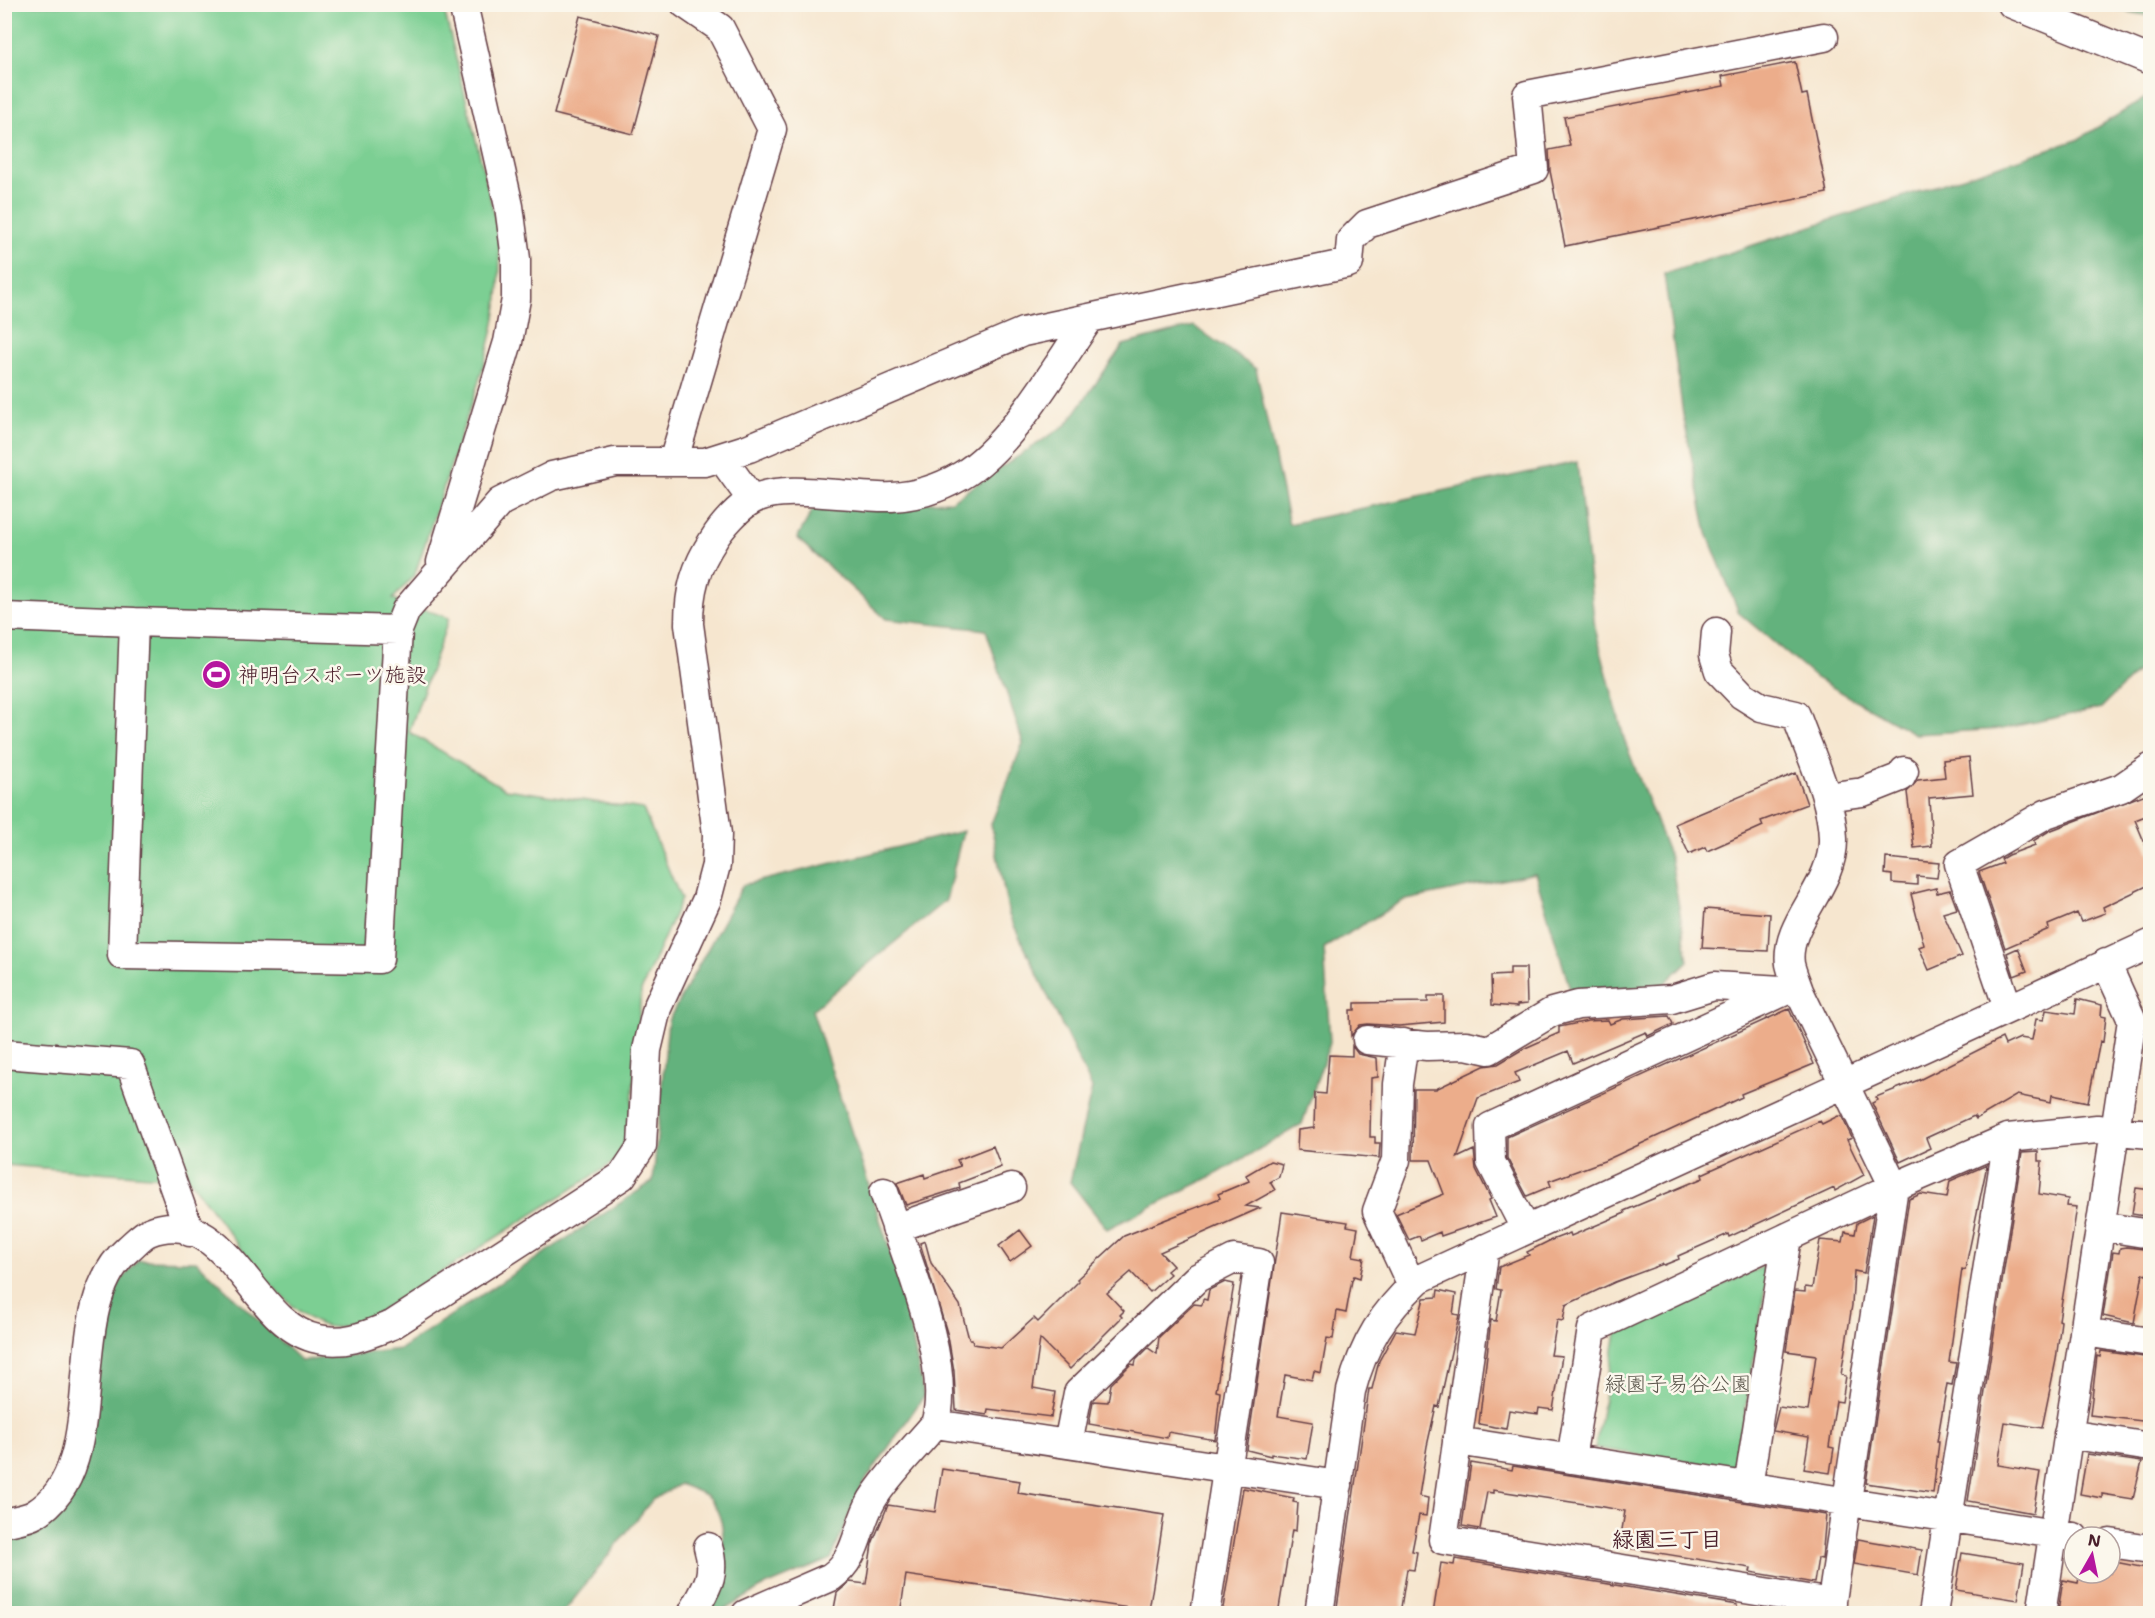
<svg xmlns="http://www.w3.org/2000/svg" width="2155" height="1618" viewBox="0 0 2155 1618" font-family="'Shantell Sans','Klee One',sans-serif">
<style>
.green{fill:#7bcf93;stroke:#62775f;stroke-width:1.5}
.forest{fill:#64b27d;stroke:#576854;stroke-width:1.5}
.building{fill:#ecad8b}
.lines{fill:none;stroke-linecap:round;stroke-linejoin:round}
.minor-casing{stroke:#643d44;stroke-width:31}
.minor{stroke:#fff;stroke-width:28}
.labels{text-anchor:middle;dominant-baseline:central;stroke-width:5;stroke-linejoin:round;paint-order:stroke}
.poi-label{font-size:21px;fill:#4a1f2b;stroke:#fbf7ec;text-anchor:start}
.park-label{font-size:21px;fill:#59544a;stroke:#fbf7ec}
.neighbourhood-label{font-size:22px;font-weight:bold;fill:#4a1f2b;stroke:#fbf7ec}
</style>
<rect width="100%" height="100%" fill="#fbf7ec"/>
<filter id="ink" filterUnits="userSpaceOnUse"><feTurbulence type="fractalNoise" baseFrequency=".0167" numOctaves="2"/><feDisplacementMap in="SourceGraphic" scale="12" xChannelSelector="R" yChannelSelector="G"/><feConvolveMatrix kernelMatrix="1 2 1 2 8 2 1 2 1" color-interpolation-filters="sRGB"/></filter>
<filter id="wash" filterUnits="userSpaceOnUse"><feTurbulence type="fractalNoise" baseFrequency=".008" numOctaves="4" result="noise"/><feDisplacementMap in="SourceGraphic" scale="24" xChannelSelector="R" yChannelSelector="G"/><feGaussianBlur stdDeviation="1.35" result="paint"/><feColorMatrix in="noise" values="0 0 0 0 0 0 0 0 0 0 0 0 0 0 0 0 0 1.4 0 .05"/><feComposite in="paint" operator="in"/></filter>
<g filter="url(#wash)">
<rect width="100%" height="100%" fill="#f6e6cf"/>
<path class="green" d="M4 5H443L497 226C508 303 485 363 461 435 446 481 431 527 415 574L393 599 449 618 409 732 505 789 643 809 681 899 641 991 630 1129 616 1161 376 1314C363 1318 349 1325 336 1327 292 1332 215 1212 189 1179L5 1165Z
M1769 1264 1736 1470 1595 1448 1616 1333Z"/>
<path class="forest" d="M2095 5H2150V16Z
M2150 95V659L2101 708 2002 729 1915 734 1816 678 1739 613 1707 533 1683 415 1664 274 2077 140Z
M1194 326 1256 369 1289 524 1577 462 1595 628 1625 742 1671 860 1688 961 1660 988 1570 989 1535 873 1402 901 1324 948 1330 1042 1302 1124 1220 1172 1107 1229 1070 1182 1092 1088 1009 915 991 824 1023 743 986 630 886 619 797 538 814 508 951 501 1067 424 1123 345Z
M963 831 946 900 812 1010 903 1291 924 1396 861 1487 831 1559 761 1588 719 1613H706C717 1579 737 1531 709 1498 703 1492 688 1488 680 1484L652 1500 563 1613 5 1614 4 1532 49 1512 108 1311 119 1283 138 1260 196 1261 301 1361 400 1349 653 1181 668 1021 743 885Z"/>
<g id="blocks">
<path class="building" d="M580 16 659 36 633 134 554 114Z
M1795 62 1802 95 1807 94 1827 193 1565 246 1550 171 1549 150 1570 146 1564 117 1724 86 1722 76Z
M1969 757 1973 794 1929 798 1932 846 1914 848 1907 792 1918 780 1945 777 1943 760Z
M1796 773 1807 804 1761 821 1763 826 1707 851 1705 847 1689 854 1675 824Z
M2151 792V814L2135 820 2151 858V884L2103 907 2105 913 2081 922 2077 913 2048 925 2049 929 2005 948 1979 872 2003 863 2001 859 2008 855 2035 845 2033 841 2049 831Z
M1886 858 1939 863 1937 878 1917 876V885L1892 883V875L1885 874Z
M1936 888 1937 893 1950 890 1957 909 1943 913 1962 956 1929 970 1919 947 1924 945 1911 894Z
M1705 909 1770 914 1768 951 1702 948Z
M2018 948 2027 971 2014 976 2007 953Z
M1510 968H1526L1527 1004 1517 1005V1007L1492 1005 1491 976 1510 975Z
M1428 996H1444V1022L1399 1026 1368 1024 1360 1025 1351 1036 1350 1010H1355V1003L1428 1002Z
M2077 999 2102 1005 2101 1016 2106 1017 2103 1042 2100 1041 2088 1102 2052 1095 2051 1102 2017 1095 1976 1119 1974 1116 1926 1138 1930 1148 1900 1162 1872 1103 1878 1100 1876 1097 1921 1079 2002 1038 2005 1045 2020 1038 2032 1040 2036 1019 2044 1020 2046 1010 2075 1014Z
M1789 1009 1814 1064 1741 1094 1742 1097 1604 1161 1549 1181 1551 1186 1527 1196 1507 1158V1137Z
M1669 1016 1673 1024 1648 1036 1646 1032 1573 1063 1568 1051 1515 1073 1519 1082 1478 1098 1457 1158 1474 1150 1476 1169 1491 1199 1489 1200 1496 1217 1441 1236 1440 1232 1421 1240 1419 1236 1409 1240 1396 1214 1444 1194 1431 1160H1413L1414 1089H1436L1484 1066 1498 1064 1523 1049 1559 1033V1027L1588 1021 1608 1020 1610 1024 1623 1019Z
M1352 1046 1358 1054 1377 1058 1378 1077 1371 1078 1370 1137H1375V1143H1380L1379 1158 1297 1150 1298 1130 1314 1128 1315 1093 1326 1094 1329 1055 1352 1056Z
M1838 1116 1842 1117 1852 1138 1847 1140 1864 1175 1835 1191 1834 1188 1729 1237 1728 1234 1678 1256 1679 1259 1664 1265 1663 1264 1615 1282 1566 1305 1563 1321 1557 1320 1551 1355 1562 1356 1553 1410 1539 1408 1538 1414 1509 1410 1506 1429 1479 1424 1491 1320 1496 1321 1501 1290 1496 1289 1499 1267 1529 1255 1527 1252 1549 1241 1570 1233 1571 1236 1625 1213 1624 1211 1703 1178 1702 1174 1820 1121 1822 1124Z
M993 1146 1001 1167 959 1183 960 1188 906 1205 897 1183 924 1174 925 1178 960 1166 957 1160Z
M2038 1152V1161H2042L2039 1194 2068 1199 2067 1206 2077 1207 2059 1320 2061 1321 2056 1360 2042 1428 2005 1422 1998 1465 2040 1472 2033 1513 1968 1501 2022 1153Z
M1270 1161 1282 1164 1279 1177 1270 1182 1275 1190 1246 1206 1260 1208 1160 1252 1173 1266 1167 1271 1170 1274 1150 1292 1131 1272 1107 1293 1124 1311 1120 1315 1122 1317 1070 1369 1040 1339 1033 1388 1055 1392 1051 1417 988 1409 987 1415 956 1410 954 1371 948 1336 920 1243 925 1241 931 1263 960 1305 969 1339H972L973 1344 1001 1348 1034 1318 1038 1322 1079 1281 1077 1279 1124 1236 1220 1198 1218 1194 1249 1181 1246 1175Z
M1987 1165 1965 1270 1962 1269 1949 1362 1956 1363 1952 1385 1947 1384 1937 1442H1939L1933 1493 1866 1483 1909 1199 1921 1194 1947 1198 1950 1181Z
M2136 1188 2151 1190V1217L2132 1214Z
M1282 1212 1348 1222 1347 1226 1358 1228 1353 1256 1364 1258 1360 1278 1354 1276 1352 1280 1346 1313 1337 1311 1333 1339 1327 1338 1321 1373 1314 1371 1312 1380 1285 1375 1278 1416 1313 1422 1307 1459 1271 1454V1456L1247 1450Z
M1873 1215 1864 1273 1854 1271 1852 1305 1841 1375 1846 1376 1842 1402 1836 1401 1829 1447 1834 1448 1830 1473 1804 1469 1809 1437 1773 1431 1779 1407 1808 1411 1816 1355 1786 1351 1795 1291 1805 1292V1287L1812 1288 1820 1240 1843 1242 1845 1232 1855 1234 1857 1223Z
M1020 1230 1032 1246 1010 1262 999 1246Z
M2127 1247 2151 1250V1275L2143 1273 2134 1323 2103 1316 2113 1252 2119 1253 2120 1248Z
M1225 1282 1234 1284 1216 1391 1220 1392 1215 1440 1168 1432 1167 1438 1089 1424 1093 1401 1108 1402 1111 1384 1131 1364 1135 1365 1136 1360 1148 1348 1157 1354 1159 1337 1194 1304 1202 1305 1203 1299 1207 1300 1209 1290Z
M1438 1290 1456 1294 1453 1314 1459 1315 1439 1407 1436 1406 1427 1446 1419 1496 1428 1498 1426 1516 1419 1515 1412 1551 1417 1552 1414 1570 1407 1569 1400 1614H1336L1369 1389H1372L1379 1361 1396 1330 1415 1333 1424 1298 1437 1297Z
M2101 1351 2151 1358V1422L2090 1415 2097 1356 2100 1357Z
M2087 1454 2142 1462 2133 1499 2102 1494V1498L2080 1494Z
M1471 1463 1512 1470 1513 1466 1826 1515 1822 1559 1818 1558 1814 1583 1750 1572 1751 1568 1628 1548 1630 1538 1621 1536 1625 1511 1604 1507 1493 1490V1493L1487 1492 1480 1529 1462 1526Z
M942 1469 1020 1481 1018 1493 1164 1515 1149 1611 906 1575 900 1614H833L837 1593 850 1582 866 1584 872 1544 888 1505 935 1512Z
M1243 1488 1294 1498 1293 1502 1298 1503 1296 1531 1292 1530 1278 1614H1222Z
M1858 1539 1922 1550 1918 1575 1854 1564Z
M1962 1553 2024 1563 2018 1600 1956 1590Z
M1455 1559 1737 1605V1614H1433L1441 1563 1454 1565Z
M2110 1561 2151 1569V1614L2058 1612 2063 1580 2078 1583 2080 1573H2110Z"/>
</g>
</g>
<g filter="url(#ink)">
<use href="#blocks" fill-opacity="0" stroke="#643d44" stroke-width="1.5"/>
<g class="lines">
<defs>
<path id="minor" d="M2012 4 2150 60
M721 457 752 500
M673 462 772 129 720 28 685 4
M441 562 508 342 516 299V259L509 206 463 4
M4 617 134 622 122 955 379 959 398 630
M134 622 398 630 406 610 500 502 552 476 615 462H705L749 448 1023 332 1349 263 1351 240 1367 224 1534 169 1527 95 1824 37
M1716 632 1714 655 1719 671 1742 695 1761 707 1796 715C1810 755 1832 797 1833 839 1834 887 1784 922 1790 964 1792 973 1796 982 1799 991L1894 1187 1830 1614
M1826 797 1863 792 1901 777 1904 771
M2008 1008 1959 864 2046 814 2121 788 2150 768
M1367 1040 1427 1046 1466 1045 1489 1050 1552 1012 1578 1005 1672 999 1714 986 1799 991
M1404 1043 1398 1084 1396 1160 1377 1211 1412 1286
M4 1054 130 1064 190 1232
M2100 1226 2150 1234
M896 1228 1011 1188
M1526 1230 1491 1162 1490 1127 1785 991
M1485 1248 1443 1540 1832 1603
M2084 1332 2150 1342
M935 1424 1338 1485
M2068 1434 2150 1447
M1457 1441 2074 1537
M1068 1444 1078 1393 1197 1278 1234 1259 1259 1263 1205 1614
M1571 1459 1592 1329 1894 1187 2008 1138 2097 1129 2150 1134
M1748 1487 1787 1237
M4 1523C14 1520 27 1519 35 1514 116 1465 57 1311 128 1249 134 1244 142 1235 149 1232 228 1201 252 1327 318 1339 345 1345 367 1335 392 1325L622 1176 642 1146 647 1050 657 1008 707 899 716 865 717 834 689 624C689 590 695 568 714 539 722 526 739 507 752 500 783 482 855 499 892 497 916 496 940 488 961 476 1012 446 1055 367 1090 318
M2110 1543 2150 1549
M692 1614C706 1588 717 1576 708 1547
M746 1614 831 1577C859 1557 856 1527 872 1500 888 1474 915 1448 935 1424 954 1366 903 1250 884 1192
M1319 1614 1351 1391C1364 1342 1383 1313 1419 1279L2150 944
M1933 1614 2008 1138
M2041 1614 2132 1020 2106 963"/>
</defs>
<use href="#minor" class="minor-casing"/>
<use href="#minor" class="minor"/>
</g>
</g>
<defs>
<symbol id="stadium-disc" viewBox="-11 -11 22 22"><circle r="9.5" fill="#b5179e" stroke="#fbf7ec"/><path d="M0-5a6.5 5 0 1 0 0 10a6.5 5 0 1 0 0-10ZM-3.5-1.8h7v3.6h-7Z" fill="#fff"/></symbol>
</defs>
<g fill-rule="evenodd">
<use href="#stadium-disc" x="200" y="658" width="33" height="33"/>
</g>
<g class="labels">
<g class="poi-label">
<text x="238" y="675">神明台スポーツ施設</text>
</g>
<g class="park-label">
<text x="1678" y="1384">緑園子易谷公園</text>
</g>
<g class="neighbourhood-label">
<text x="1667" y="1539">緑園三丁目</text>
</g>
</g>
<rect width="2155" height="1618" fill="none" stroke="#fbf7ec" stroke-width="24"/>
<g transform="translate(2092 1555) rotate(9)"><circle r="28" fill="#fbf7ec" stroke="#b4a19f" stroke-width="1.5"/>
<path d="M0-4.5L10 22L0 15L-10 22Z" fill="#b5179e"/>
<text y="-9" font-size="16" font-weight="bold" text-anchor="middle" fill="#4a1f2b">N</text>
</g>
</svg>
